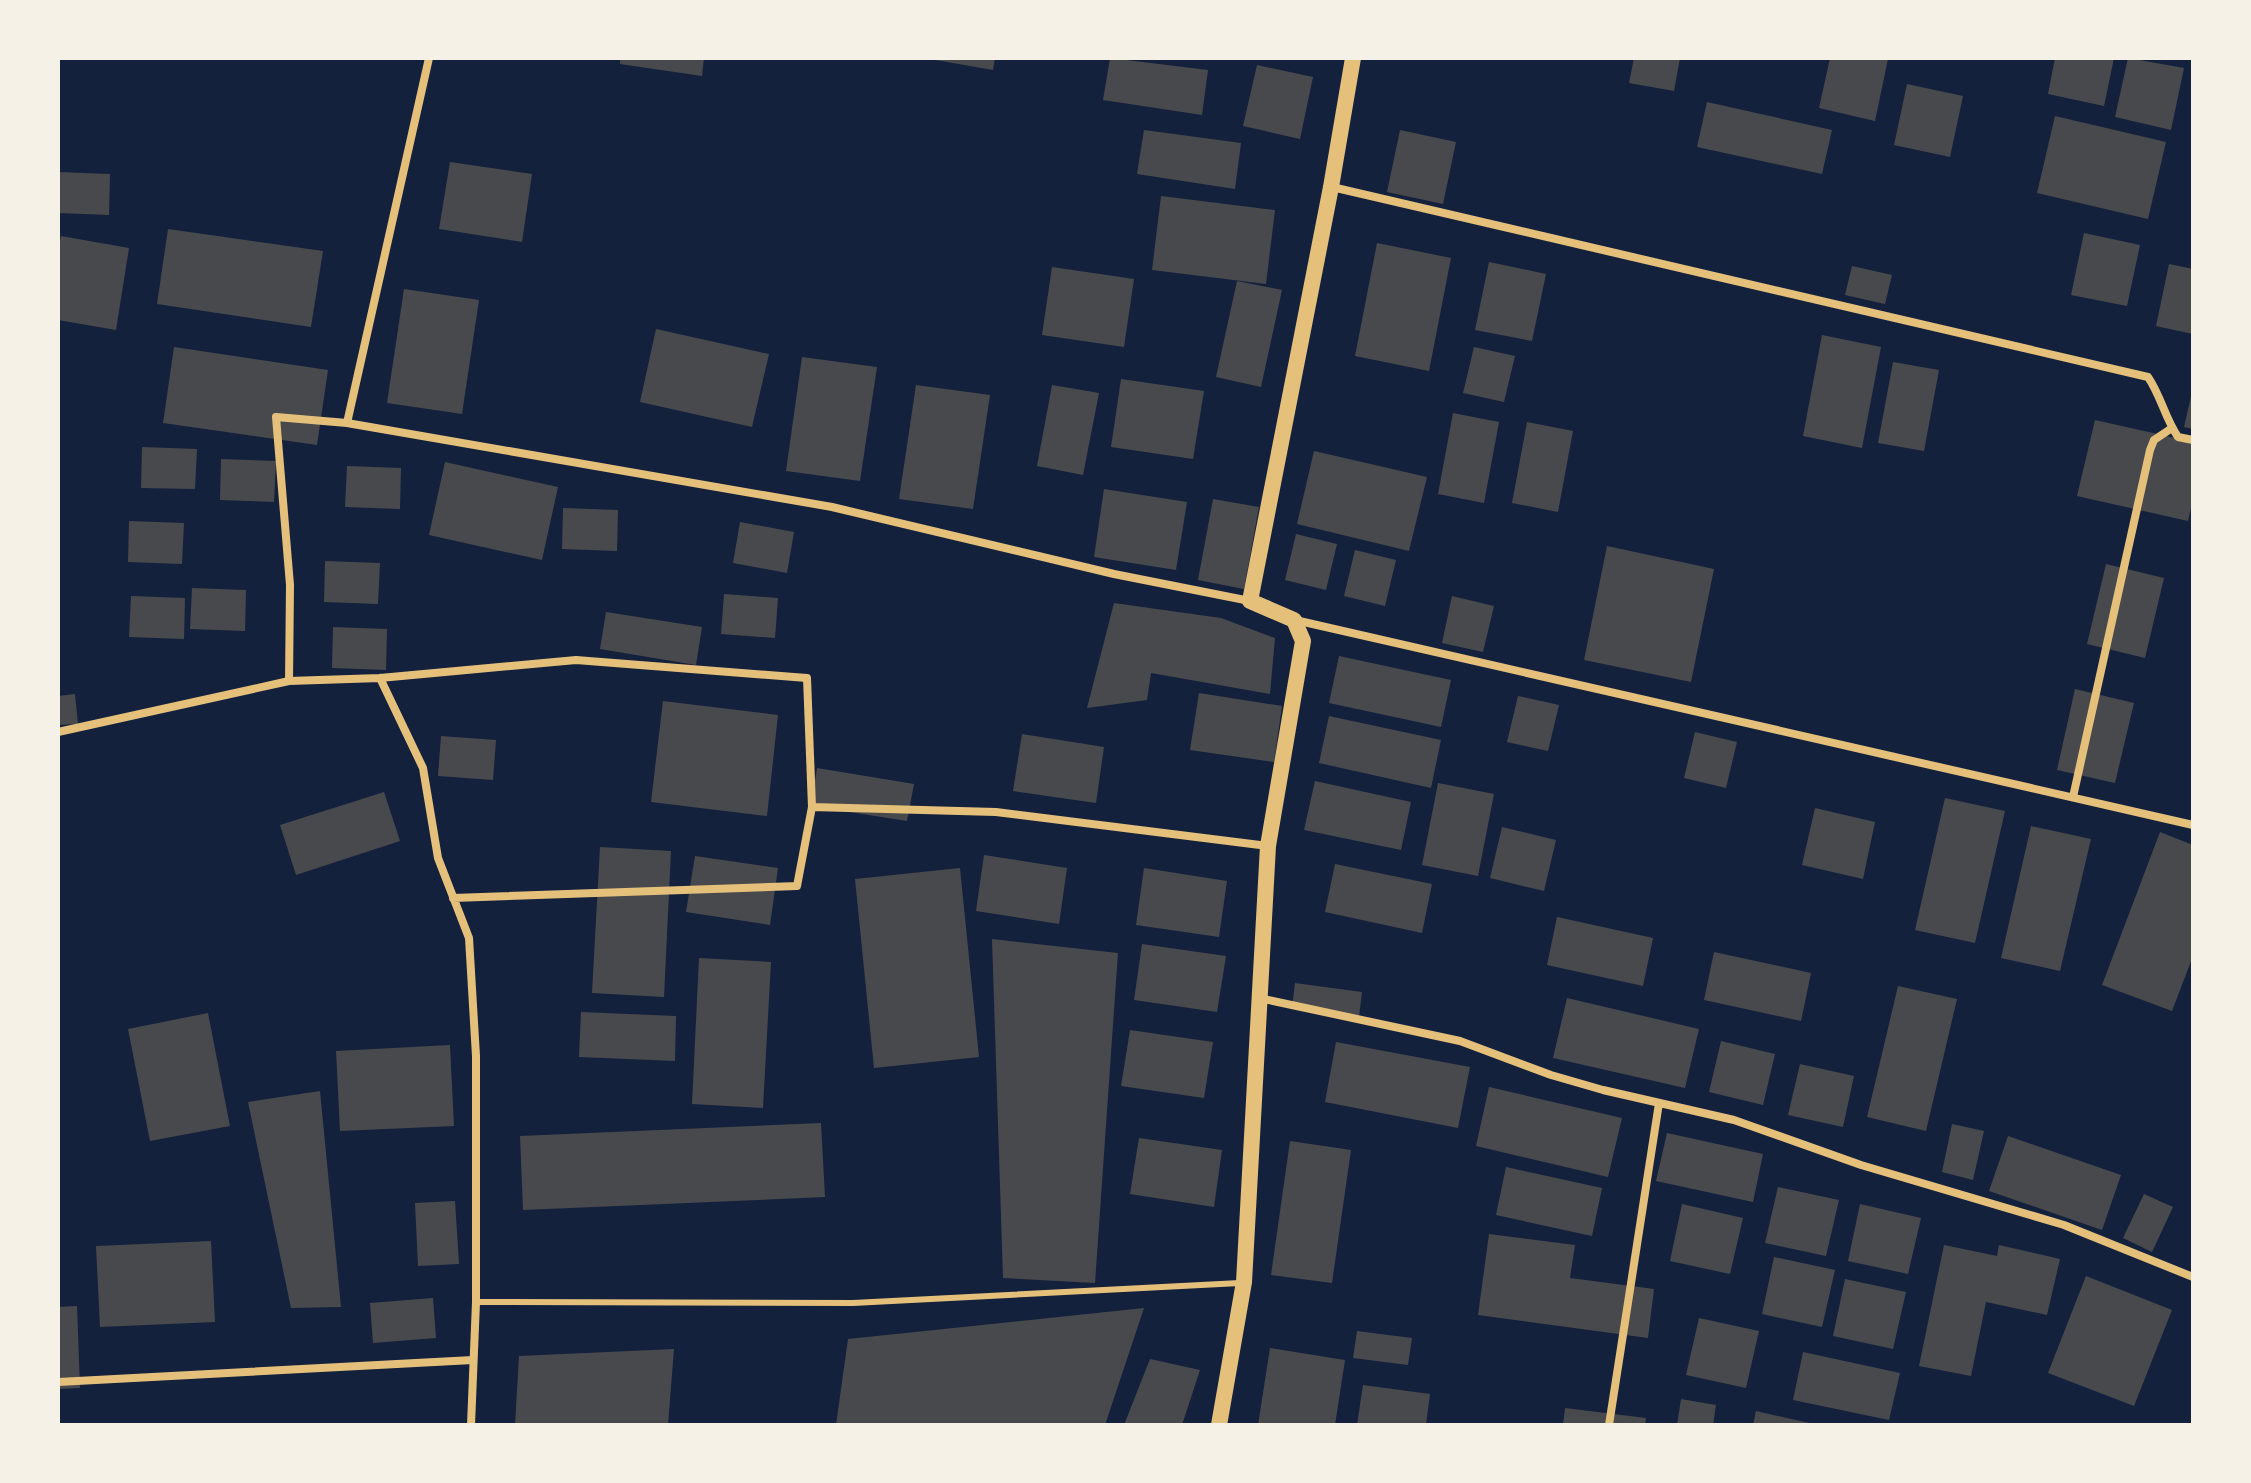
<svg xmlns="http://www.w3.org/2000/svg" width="2251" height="1483" viewBox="0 0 2251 1483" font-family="'Archivo Narrow',sans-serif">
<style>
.building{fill:#48494c}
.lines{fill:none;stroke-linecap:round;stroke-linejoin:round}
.service{stroke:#e5c07b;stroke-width:6}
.minor{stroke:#e5c07b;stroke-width:8}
.secondary{stroke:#e5c07b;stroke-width:16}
</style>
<rect width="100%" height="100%" fill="#14213d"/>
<path class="building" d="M620 58H704L702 76 620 64Z
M924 58H995L993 70Z
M1110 58 1208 70 1202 115 1103 100Z
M1634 58H1680L1674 91 1629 83Z
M1830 58 1888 59 1875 121 1819 108Z
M2055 58H2114L2104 106 2048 94Z
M2128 58 2184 68 2171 130 2115 117Z
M1257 65 1313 77 1300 139 1243 126Z
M1907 84 1963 96 1950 157 1894 145Z
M1707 102 1832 130 1822 174 1697 147Z
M2055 116 2166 142 2148 219 2037 193Z
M1144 130 1241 143 1235 189 1137 174Z
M1400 130 1456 142 1443 204 1387 192Z
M450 162 532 174 522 242 439 229Z
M58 172 110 174 109 215 58 213Z
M1161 196 1275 210 1266 284 1152 270Z
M168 229 323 251 311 327 157 304Z
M2084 233 2140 245 2127 306 2071 295Z
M61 236 129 248 116 330 58 320V253Z
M1377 243 1451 258 1429 371 1355 356Z
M1489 262 1546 274 1532 341 1475 330Z
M2169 264 2193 269V334L2156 326Z
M1852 266 1892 275 1885 304 1845 295Z
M1052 267 1134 279 1124 347 1042 335Z
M1237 281 1282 290 1261 387 1216 377Z
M404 289 479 300 462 414 387 403Z
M656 329 769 354 752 427 640 402Z
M1822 335 1881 347 1862 448 1803 436Z
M174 347 328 370 317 445 163 423Z
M1474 347 1515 356 1504 402 1463 393Z
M802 357 877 367 860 481 786 471Z
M1893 362 1939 370 1924 451 1878 443Z
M1121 379 1204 391 1193 459 1111 447Z
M916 385 990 395 973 509 899 499Z
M1052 385 1099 393 1083 475 1037 466Z
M2192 392 2193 393V429L2184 427Z
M1453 413 1499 422 1484 503 1438 494Z
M2095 420 2193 442V499L2188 521 2077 496Z
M1527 422 1573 431 1558 512 1512 503Z
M142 447 197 449 195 489 141 488Z
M1314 451 1427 477 1409 551 1297 524Z
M221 459 276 461 274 502 220 500Z
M445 462 558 487 542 560 429 535Z
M347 466 401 468 400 509 345 507Z
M1104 489 1187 502 1176 570 1094 557Z
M1213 499 1259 507 1244 589 1198 580Z
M563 508 618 510 617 551 562 549Z
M129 521 184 523 182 564 128 562Z
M740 522 794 532 787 573 733 563Z
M1296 534 1337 544 1326 590 1285 580Z
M1607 546 1714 569 1691 682 1584 660Z
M1355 550 1396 560 1385 606 1344 596Z
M325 561 380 563 378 604 324 602Z
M2106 564 2164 578 2145 658 2087 644Z
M192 588 246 590 245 631 190 629Z
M724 594 778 598 775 638 721 634Z
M131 596 185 598 184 639 129 637Z
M1452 596 1494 606 1483 652 1442 643Z
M1114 603 1221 618 1275 638 1270 694 1151 673 1147 700 1087 708Z
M606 612 702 627 696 665 600 649Z
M333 627 387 629 386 670 332 668Z
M1339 656 1451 680 1441 727 1329 703Z
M2075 689 2134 703 2115 783 2057 770Z
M1199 693 1282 706 1274 762 1190 750Z
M75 694 78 724 58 725V696Z
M1518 696 1559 705 1548 751 1507 742Z
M663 701 778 715 767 816 651 802Z
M1329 716 1441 740 1431 788 1319 763Z
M1695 732 1737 742 1726 788 1684 778Z
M1022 734 1104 747 1096 803 1013 791Z
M441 736 496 740 493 780 438 776Z
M817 768 914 784 907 821 811 806Z
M1315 781 1411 802 1401 850 1304 830Z
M1438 783 1494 794 1478 876 1422 865Z
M384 792 400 841 296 875 280 825Z
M1945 798 2005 811 1975 943 1915 930Z
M1815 808 1875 822 1863 879 1802 865Z
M2031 826 2091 839 2060 971 2001 958Z
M1502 827 1556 840 1544 891 1490 878Z
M2160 832 2193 845V956L2172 1011 2102 985Z
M600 847 671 851 664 997 592 993Z
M984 855 1067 868 1059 924 976 911Z
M695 856 778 868 770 925 686 912Z
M1335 864 1432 884 1422 933 1325 912Z
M960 868 979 1057 874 1068 855 879Z
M1144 868 1227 881 1219 937 1136 925Z
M1557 917 1653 938 1643 986 1547 965Z
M992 939 1118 953 1095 1283 1003 1278Z
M1142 944 1226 956 1217 1012 1134 1000Z
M1714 952 1811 973 1801 1021 1704 1000Z
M699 958 771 962 763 1108 692 1104Z
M1295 983 1362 992 1359 1017 1292 1008Z
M1898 986 1957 999 1926 1131 1867 1117Z
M1567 998 1699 1029 1685 1088 1553 1058Z
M581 1012 676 1016 675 1061 579 1057Z
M208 1013 230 1126 150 1141 128 1029Z
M1130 1030 1213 1042 1204 1098 1121 1086Z
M1721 1041 1775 1054 1763 1105 1709 1092Z
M1336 1042 1470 1067 1458 1128 1325 1102Z
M450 1045 454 1126 340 1131 336 1051Z
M1800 1064 1854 1076 1843 1127 1788 1115Z
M1489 1087 1622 1118 1608 1177 1476 1146Z
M320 1091 341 1307 291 1308 248 1102Z
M821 1123 825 1197 523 1210 520 1136Z
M1952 1124 1984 1131 1973 1180 1942 1172Z
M1667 1133 1763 1154 1753 1202 1656 1181Z
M2008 1136 2121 1175 2102 1230 1989 1191Z
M1139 1138 1222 1150 1214 1207 1130 1194Z
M1290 1141 1351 1150 1332 1283 1271 1275Z
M1506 1167 1602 1188 1592 1236 1496 1215Z
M1778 1187 1839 1200 1826 1256 1765 1243Z
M2144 1194 2173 1207 2152 1252 2123 1238Z
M455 1201 459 1264 418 1266 415 1203Z
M1682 1204 1743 1218 1730 1274 1670 1261Z
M1860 1204 1921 1218 1908 1274 1848 1261Z
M1489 1234 1575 1245 1570 1278 1654 1289 1648 1338 1478 1315Z
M211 1241 215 1322 100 1327 96 1246Z
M1944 1245 1997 1256 1999 1245 2060 1259 2047 1315 1986 1302 1971 1376 1919 1366Z
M1774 1257 1835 1270 1822 1327 1762 1314Z
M2086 1276 2172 1310 2134 1406 2048 1373Z
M1845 1279 1906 1292 1893 1349 1833 1336Z
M433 1298 436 1338 373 1343 370 1303Z
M77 1306 80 1388 58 1389V1307Z
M1144 1308 1105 1425H836L848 1339Z
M1699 1318 1759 1331 1746 1388 1686 1375Z
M1357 1331 1412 1338 1408 1365 1353 1358Z
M1270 1348 1345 1360 1335 1425H1258Z
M674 1349 668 1425H515L519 1356Z
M1803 1352 1900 1373 1889 1420 1793 1400Z
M1150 1359 1200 1370 1182 1425H1124Z
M1363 1385 1430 1394 1426 1425H1357Z
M1681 1399 1716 1405 1713 1425H1677Z
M1565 1408 1646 1418 1645 1425H1563Z
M1756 1411 1814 1424V1425H1753Z"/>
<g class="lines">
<path class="service" d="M476 1302 853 1303 1240 1283"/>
<path class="minor" d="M1332 187 2148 377C2161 396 2165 418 2178 437L2193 440
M347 423 832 507 1114 574 1250 601
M1295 620 2193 825
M380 678 423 768 438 858 469 938 476 1056V1302L471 1425
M289 681 380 678 576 660 807 678 812 807 996 812 1268 846
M58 732 289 681 290 585 276 417 347 423 429 58
M2073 797 2150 450 2154 440 2172 428
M453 898 797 886 812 807
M1259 998 1460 1041 1551 1075 1603 1090 1734 1120 1861 1165 2064 1225 2193 1277
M58 1382 473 1360
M1609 1425 1659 1103"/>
<path class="secondary" d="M1219 1425 1244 1282 1268 846 1303 641 1294 620 1250 601 1331 187 1353 58"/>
</g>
<rect width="2251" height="1483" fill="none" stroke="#f6f1e7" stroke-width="120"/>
</svg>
